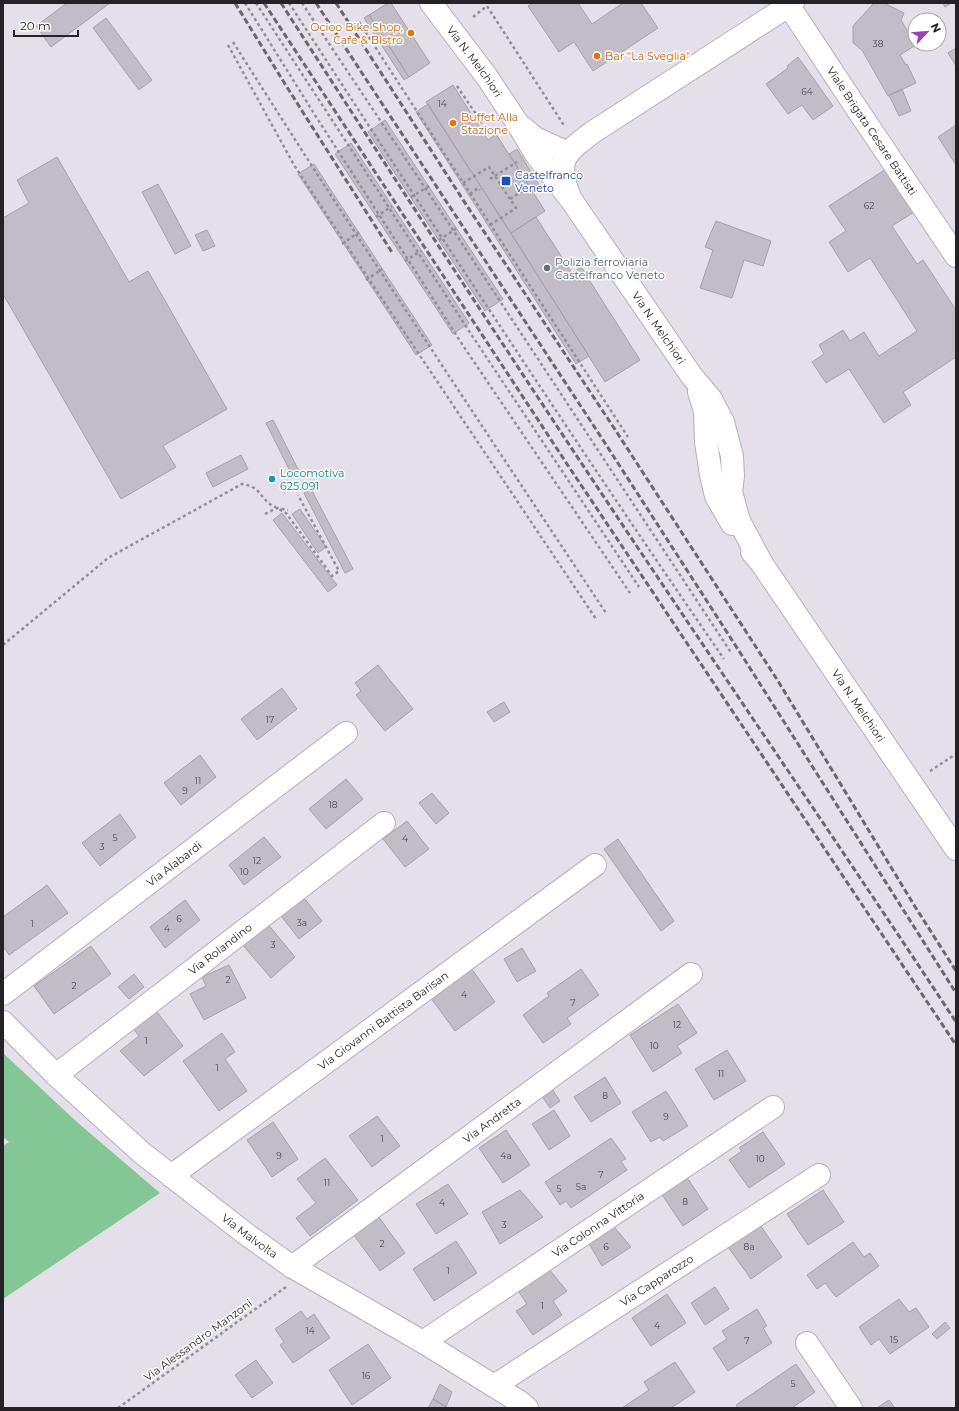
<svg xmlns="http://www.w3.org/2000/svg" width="959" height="1411" viewBox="0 0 959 1411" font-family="Montserrat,sans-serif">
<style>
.green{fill:#84c696}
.building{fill:#c2bcc7;stroke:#a5a0aa}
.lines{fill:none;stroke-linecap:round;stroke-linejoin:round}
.minor-casing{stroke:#b3aeb8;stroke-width:24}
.path{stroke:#928d95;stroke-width:2.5;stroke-dasharray:3 3;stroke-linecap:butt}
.minor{stroke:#fff;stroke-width:22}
.rail{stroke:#6a676d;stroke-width:3;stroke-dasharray:6 3;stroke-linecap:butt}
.food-dot{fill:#e8710a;stroke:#fff;stroke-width:1.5}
.transit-dot{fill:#1a4fb4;stroke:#fff;stroke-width:1.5}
.service-dot{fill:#5c6f8a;stroke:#fff;stroke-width:1.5}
.culture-dot{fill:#0f9aa8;stroke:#fff;stroke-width:1.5}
.labels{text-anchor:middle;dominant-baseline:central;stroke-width:3;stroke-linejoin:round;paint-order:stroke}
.number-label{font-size:9px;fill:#4c484e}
.food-label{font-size:11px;fill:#c56008;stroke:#fff;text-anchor:start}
.street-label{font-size:11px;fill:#242226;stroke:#fff}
.transit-label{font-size:11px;fill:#164399;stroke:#fff;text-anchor:start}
.service-label{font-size:11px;fill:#4e5e75;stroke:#fff;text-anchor:start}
.culture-label{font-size:11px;fill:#0d838f;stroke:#fff;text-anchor:start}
</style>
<rect width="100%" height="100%" fill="#e5dfea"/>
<path class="green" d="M3 1053 78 1123 160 1193 3 1299V1146L9 1142 3 1137Z"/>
<path class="building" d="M67 3H110L51 47 36 26Z
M388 3H391L430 63 409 77 369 15Z
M532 3H578L592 24 623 3H641L658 28 593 71 574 42 559 52 528 6Z
M874 3H884L904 13 901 20 916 45 900 55 906 65 907 64 916 83 888 96 862 50 853 43V26Z
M943 3H951L945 7Z
M369 15 409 77 404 80 364 18Z
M106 18 152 80 139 90 93 28Z
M956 48V66L948 53Z
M798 57 833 106 813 120 802 105 788 114 766 84 788 68 787 66Z
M453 85 488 140 496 134 545 211 511 233 426 102Z
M902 89 911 111 899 116 889 95Z
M428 104 589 356 576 364 416 112Z
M385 120 503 299 485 311 368 132Z
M956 125V165L938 137Z
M351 143 469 323 453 334 335 154Z
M517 149 541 188 534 193 509 154Z
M57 157 129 282 148 271 227 409 163 446 176 467 121 499 3 294V218L29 203 17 180Z
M314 164 432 345 416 355 298 174Z
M886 169 914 212 892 226 917 264 923 260 956 310V357L903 392 911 405 884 423 849 369 826 383 812 362 824 354 819 345 843 330 850 341 864 332 879 356 917 331 870 258 848 272 829 242 846 231 829 206Z
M158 184 191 246 175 254 142 192Z
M536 217 572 273 581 267 640 360 605 382 511 233Z
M716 221 771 241 763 266 744 260 732 298 700 288 713 250 705 247Z
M207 230 215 246 203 251 195 235Z
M273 420 300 473 293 477 266 423Z
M241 455 248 469 213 487 206 473Z
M310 487 353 569 345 573 304 493Z
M300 509 326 547 318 553 292 514Z
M282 513 337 585 328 592 273 520Z
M378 665 413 709 385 731 356 695 361 691 355 683Z
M282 688 297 709 257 740 241 719Z
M504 702 510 712 494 722 487 712Z
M200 755 216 777 181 805 164 783Z
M346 779 363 799 326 829 309 809Z
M432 793 449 813 436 824 419 803Z
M120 814 136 837 100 866 82 843Z
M407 821 429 849 405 867 383 839Z
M264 837 281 857 244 885 229 865Z
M618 839 674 921 661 931 604 849Z
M47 885 68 913 9 955 3 946V917Z
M301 894 322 921 299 939 278 912Z
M185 900 200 920 165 948 150 927Z
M266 922 295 957 271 978 241 943Z
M91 946 111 974 54 1014 34 986Z
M522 948 536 971 517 982 504 959Z
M229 965 246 998 204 1020 190 994 206 986 202 977Z
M469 965 495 1002 455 1031 428 994Z
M581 969 599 995 567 1018 571 1024 543 1043 523 1015 549 996 547 993Z
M134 974 144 987 129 999 118 987Z
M678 1004 697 1033 677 1046 682 1053 653 1072 630 1035Z
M154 1008 183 1046 144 1076 120 1051 139 1036 131 1026Z
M222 1033 235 1052 225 1059 247 1091 219 1111 183 1061Z
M727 1050 746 1081 714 1100 695 1069Z
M605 1077 621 1103 591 1122 574 1097Z
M550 1086 560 1101 550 1108 540 1093Z
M666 1091 688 1126 663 1141 660 1137 651 1142 632 1112Z
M554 1110 570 1136 549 1150 532 1124Z
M377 1116 400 1146 372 1167 349 1136Z
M273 1122 298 1159 272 1177 247 1140Z
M506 1130 530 1165 503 1183 479 1148Z
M763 1132 785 1164 749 1188 729 1160 742 1151 739 1148Z
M611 1138 626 1159 621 1161 627 1170 571 1208 566 1201 560 1205 545 1182Z
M325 1158 358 1200 310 1236 296 1218 316 1203 297 1179Z
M686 1176 708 1209 683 1226 661 1193Z
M448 1184 468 1214 436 1234 416 1204Z
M520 1190 543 1217 500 1244 482 1212Z
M823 1190 844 1222 808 1245 787 1214Z
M378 1216 405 1253 380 1271 353 1234Z
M611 1223 631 1247 602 1266 586 1238Z
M760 1225 782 1257 751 1279 728 1247Z
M456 1241 477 1273 434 1301 413 1269Z
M853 1242 864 1257 870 1253 879 1266 836 1297 825 1283 817 1289 807 1275Z
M548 1268 567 1291 553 1301 562 1315 533 1335 516 1311 527 1304 517 1289Z
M715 1287 729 1309 705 1325 691 1303Z
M667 1294 686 1323 651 1346 632 1318Z
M899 1299 909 1312 916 1308 929 1327 890 1354 879 1339 871 1345 859 1327Z
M757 1309 767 1326 763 1328 772 1343 728 1371 713 1348 727 1339 722 1331Z
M301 1311 307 1319 314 1314 330 1338 293 1363 280 1345 284 1342 275 1329Z
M945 1322 950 1328 937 1339 932 1334Z
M368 1344 391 1378 352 1405 329 1370Z
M256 1360 273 1383 252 1398 235 1375Z
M675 1362 695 1392 671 1408H622L649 1390 644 1382Z
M796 1364 815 1392 792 1408H738L736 1405Z
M440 1384 452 1392 446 1407 433 1399Z
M433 1399 446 1407 447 1408H428Z
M889 1400 895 1408H877Z"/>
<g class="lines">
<defs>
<g id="minor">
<path id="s1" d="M431 3 487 77 516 121 537 156 572 201 691 375 711 399 723 422 732 456 733 476 731 492 739 521 761 562"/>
<path id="s2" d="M789 6 857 109 956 256"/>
<path d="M522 127 535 138 568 153"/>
<path d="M569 195C555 158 566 153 593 132L793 3"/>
<path d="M699 392 705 411 706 442 711 475 716 496 732 524"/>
<path id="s3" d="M752 552 762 564 956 849"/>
<path id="s4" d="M3 994 346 733"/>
<path id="s5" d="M3 1022 56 1075 142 1153 246 1234 291 1266 423 1342 520 1402 527 1408"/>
<path id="s6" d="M56 1075 384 823"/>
<path id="s7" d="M171 1176 595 865"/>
<path id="s8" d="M292 1267 691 974"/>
<path id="s9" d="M423 1342 773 1107"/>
<path d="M807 1343 851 1408"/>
<path id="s10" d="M494 1386 819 1175"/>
</g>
</defs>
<use href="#minor" class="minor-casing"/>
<path class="path" d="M245 3 315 115 464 347 630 593
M256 3 471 334 639 587
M289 3C432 223 575 443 724 659
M302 3 467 251 732 654
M473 17 487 6 565 127
M359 22 628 437
M233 42C354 234 480 423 606 613
M228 45 294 165 368 278 596 619
M457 86 488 132 495 128
M490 179 517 162
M463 183 489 167 510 199
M470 194 478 188 480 190
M411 197 429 186
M376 217 392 206
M490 225 516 208 510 199 532 185
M439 240 457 228
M342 244 359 232
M405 261 421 251
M366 280 382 269
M265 514 277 508 288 510
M3 645 108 558 242 484 251 486 257 490 268 503 286 513 332 576 339 571 298 495
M930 771 956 754
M118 1408 286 1287"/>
<use href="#minor" class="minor"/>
<path class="rail" d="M235 3 285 84 393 254
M264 3 567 464 956 1045
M281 3C380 156 479 309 580 461 704 648 832 834 956 1022
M316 3 603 440 741 654 956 993
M336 3 467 206 616 431 778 681 914 905 956 971"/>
</g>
<g class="food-dot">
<circle cx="411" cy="33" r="4"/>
<circle cx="597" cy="56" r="4"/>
<circle cx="453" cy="123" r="4"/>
</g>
<rect class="transit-dot" x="501" y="176" width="10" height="10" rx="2"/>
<circle class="service-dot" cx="547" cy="268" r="4"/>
<circle class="culture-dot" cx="272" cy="479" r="4"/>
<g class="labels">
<g class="number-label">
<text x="878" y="43">38</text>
<text x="807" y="91">64</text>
<text x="442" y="103">14</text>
<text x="869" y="205">62</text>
<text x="270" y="719">17</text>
<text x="198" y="780">11</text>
<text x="185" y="790">9</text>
<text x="333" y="804">18</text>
<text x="115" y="837">5</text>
<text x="405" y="838">4</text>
<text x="102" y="846">3</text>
<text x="257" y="860">12</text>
<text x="244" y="871">10</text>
<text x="179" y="918">6</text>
<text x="302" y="922">3a</text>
<text x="32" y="923">1</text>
<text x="167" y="928">4</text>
<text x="273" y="944">3</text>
<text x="228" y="979">2</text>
<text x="74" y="985">2</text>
<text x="464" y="994">4</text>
<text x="573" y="1002">7</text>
<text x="677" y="1024">12</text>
<text x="146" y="1040">1</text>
<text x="654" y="1045">10</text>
<text x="217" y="1067">1</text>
<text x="721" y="1073">11</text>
<text x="605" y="1095">8</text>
<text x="666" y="1116">9</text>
<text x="382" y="1138">1</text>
<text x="279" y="1155">9</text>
<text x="506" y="1155">4a</text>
<text x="760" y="1158">10</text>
<text x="601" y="1174">7</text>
<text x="327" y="1182">11</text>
<text x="581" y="1186">5a</text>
<text x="559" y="1188">5</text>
<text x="685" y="1201">8</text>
<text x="442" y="1202">4</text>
<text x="504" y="1224">3</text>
<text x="382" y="1243">2</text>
<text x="606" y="1246">6</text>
<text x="749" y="1246">8a</text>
<text x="448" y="1270">1</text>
<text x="542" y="1305">1</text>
<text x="657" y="1325">4</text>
<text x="310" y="1330">14</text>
<text x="894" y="1339">15</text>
<text x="747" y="1340">7</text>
<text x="366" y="1375">16</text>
<text x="793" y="1383">5</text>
</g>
<g class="food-label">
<text x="403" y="27" text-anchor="end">Ocioo Bike Shop,<tspan x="403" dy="13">Cafe &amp; Bistro</tspan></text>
<text x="605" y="56">Bar "La Sveglia"</text>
<text x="461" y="117">Buffet Alla<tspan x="461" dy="13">Stazione</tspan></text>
</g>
<g class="street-label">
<text stroke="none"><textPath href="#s1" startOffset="73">Via N. Melchiori</textPath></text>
<text stroke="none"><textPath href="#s2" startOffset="150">Viale Brigata Cesare Battisti</textPath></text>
<text stroke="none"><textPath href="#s1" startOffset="397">Via N. Melchiori</textPath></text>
<text stroke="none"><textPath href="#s3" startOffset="187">Via N. Melchiori</textPath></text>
<text stroke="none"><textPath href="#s4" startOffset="215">Via Alabardi</textPath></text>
<text stroke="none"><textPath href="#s6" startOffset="207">Via Rolandino</textPath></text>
<text stroke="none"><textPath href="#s7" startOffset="263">Via Giovanni Battista Barisan</textPath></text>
<text stroke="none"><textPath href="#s8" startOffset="248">Via Andretta</textPath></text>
<text stroke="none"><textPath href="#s9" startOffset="211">Via Colonna Vittoria</textPath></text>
<text stroke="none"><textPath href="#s5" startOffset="327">Via Malvolta</textPath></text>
<text stroke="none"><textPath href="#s10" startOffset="194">Via Capparozzo</textPath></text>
<text transform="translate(198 1340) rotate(-36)">Via Alessandro Manzoni</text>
</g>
<g class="transit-label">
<text x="515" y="175">Castelfranco<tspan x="515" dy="13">Veneto</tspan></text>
</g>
<g class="service-label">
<text x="555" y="262">Polizia ferroviaria<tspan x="555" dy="13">Castelfranco Veneto</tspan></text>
</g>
<g class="culture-label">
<text x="280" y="473">Locomotiva<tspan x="280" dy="13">625.091</tspan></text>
</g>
</g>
<rect width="959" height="1411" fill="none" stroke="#242226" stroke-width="8"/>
<g transform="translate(927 32) rotate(64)"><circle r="19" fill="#ffffff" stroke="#a7a7a8"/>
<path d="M0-3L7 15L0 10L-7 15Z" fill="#9a44b2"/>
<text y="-6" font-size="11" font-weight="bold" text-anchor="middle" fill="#242226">N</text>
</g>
<path d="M14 30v6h64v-6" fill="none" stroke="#242226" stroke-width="2"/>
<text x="20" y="30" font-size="12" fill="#242226" stroke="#ffffff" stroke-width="3" paint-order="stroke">20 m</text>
</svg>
